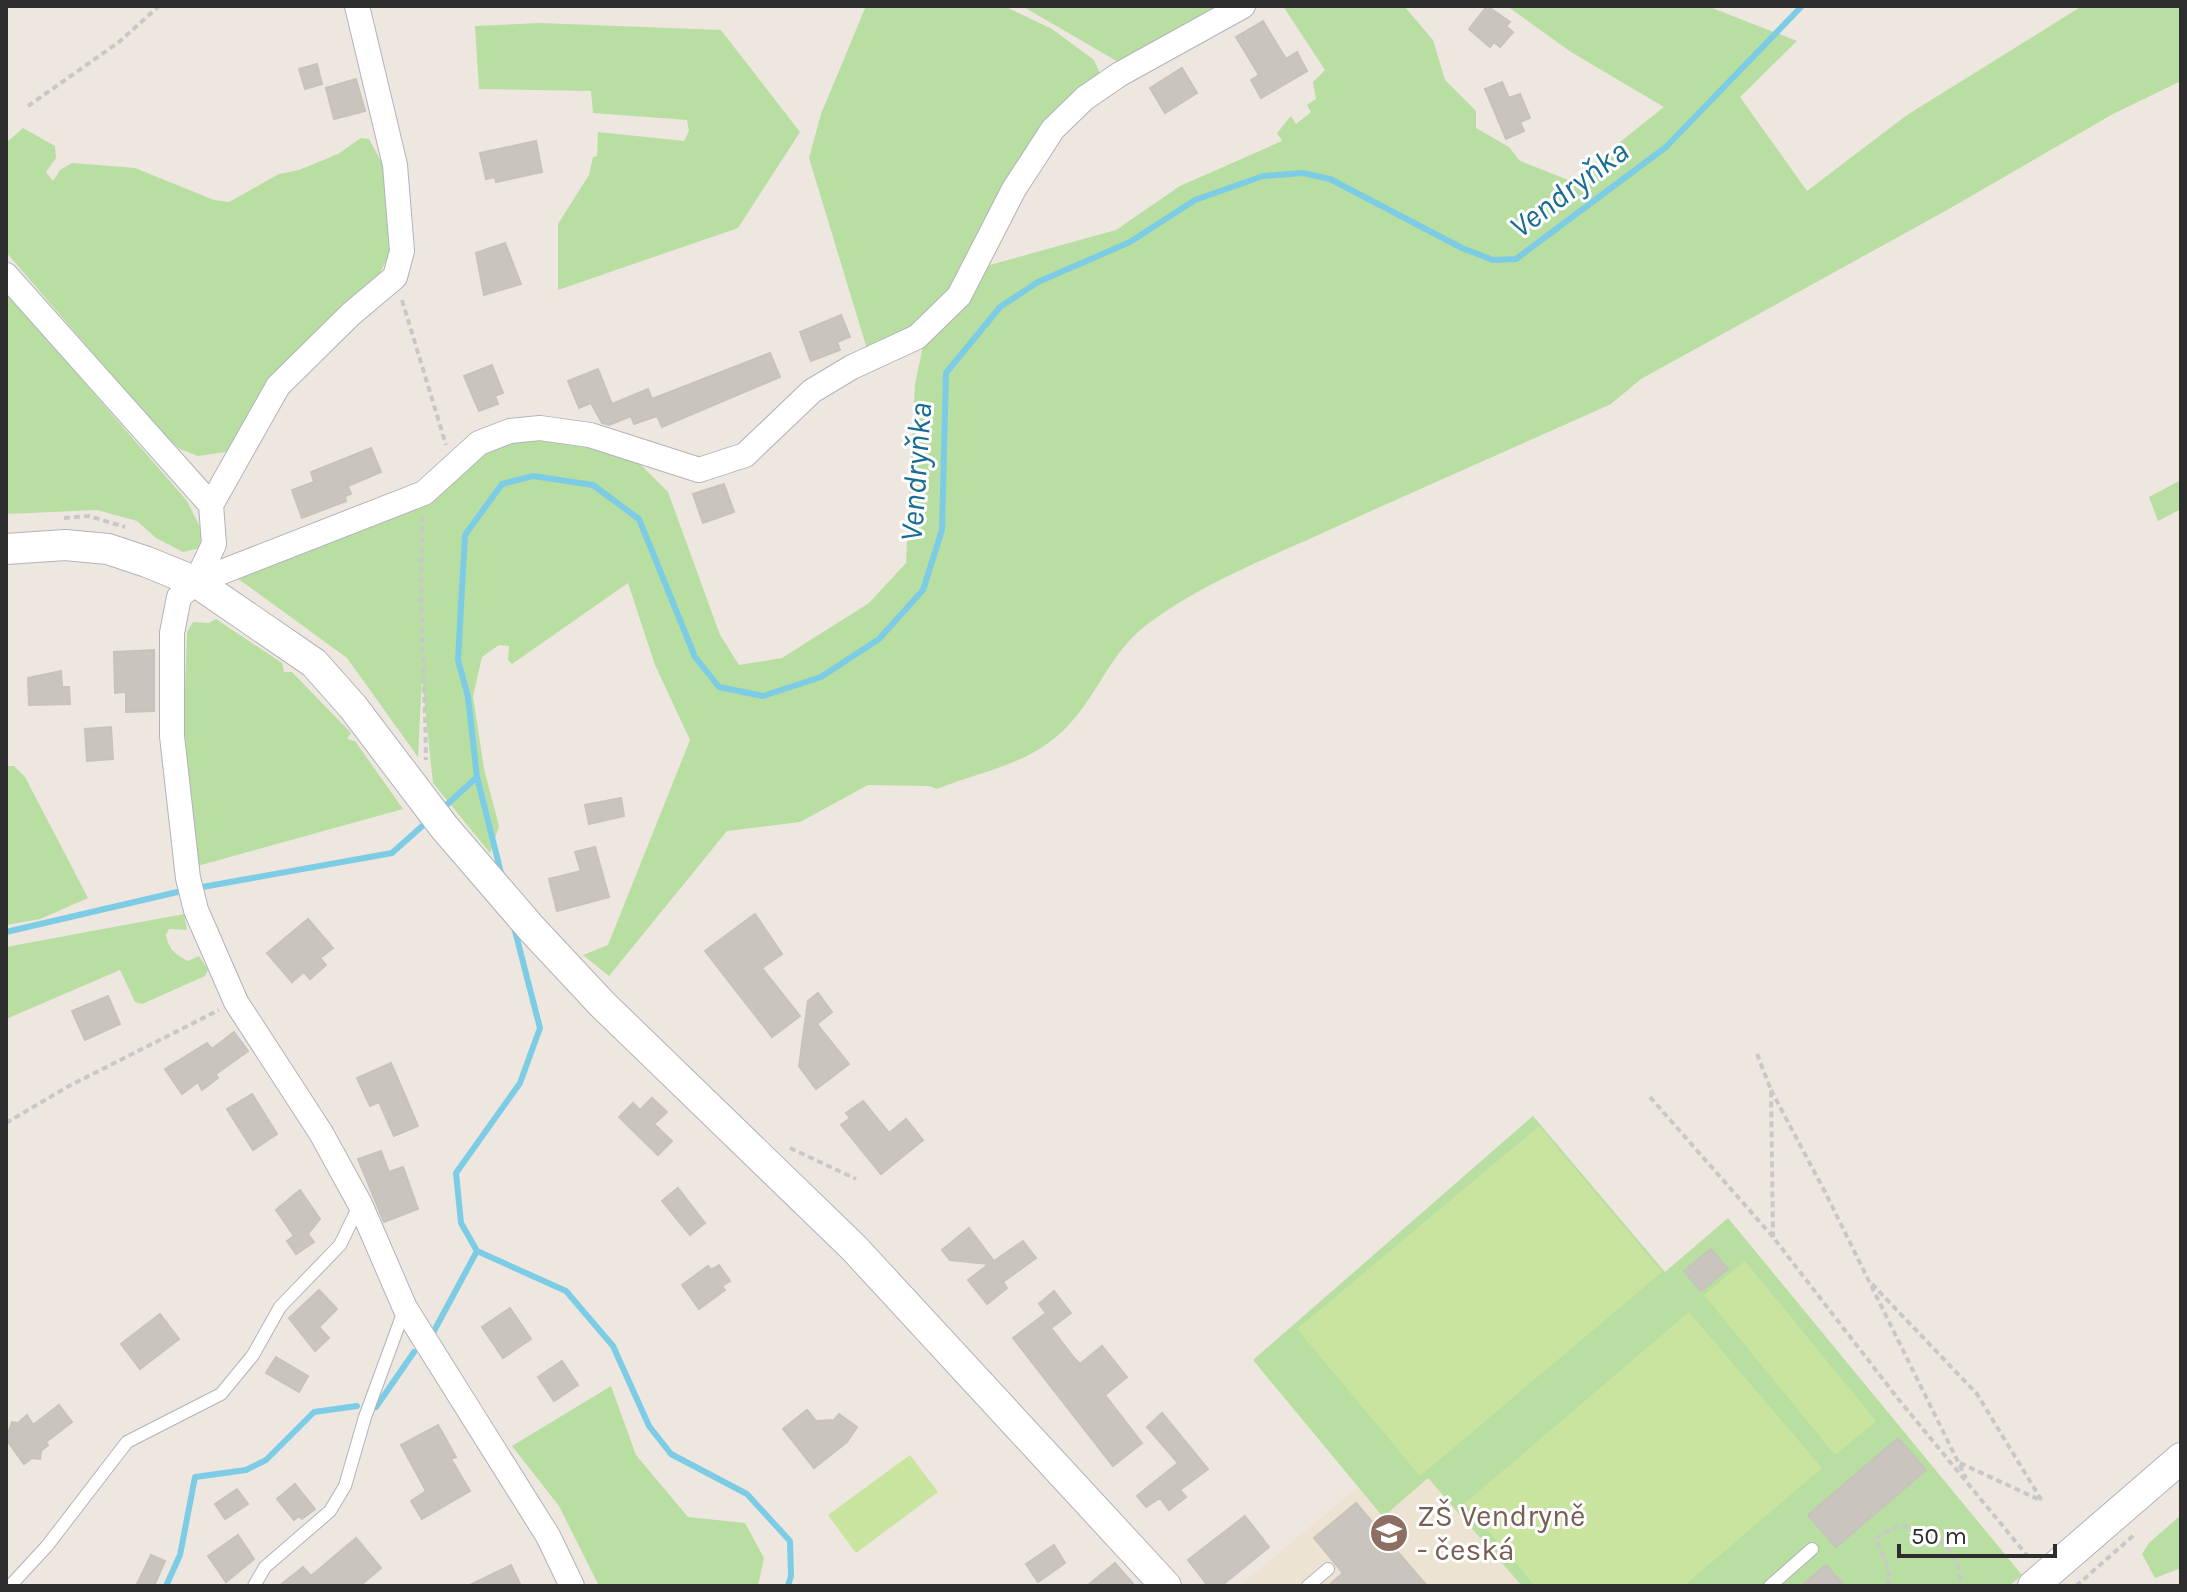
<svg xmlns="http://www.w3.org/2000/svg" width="2187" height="1592" viewBox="0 0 2187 1592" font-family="Karla,sans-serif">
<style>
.education{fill:#ede3d2}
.green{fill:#b8dea2}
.pitch{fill:#c9e49f}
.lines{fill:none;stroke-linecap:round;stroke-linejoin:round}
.stream{stroke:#7dcce5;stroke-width:6}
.building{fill:#c9c5be;stroke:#c8c3ba;stroke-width:2}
.service-casing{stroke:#b1b3bb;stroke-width:14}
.minor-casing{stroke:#b1b3bb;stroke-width:26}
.tertiary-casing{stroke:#b1b3bb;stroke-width:32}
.path{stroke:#c8c8c8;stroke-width:4;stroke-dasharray:6 4;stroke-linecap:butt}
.service{stroke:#fff;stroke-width:12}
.minor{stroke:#fff;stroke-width:24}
.tertiary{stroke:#fff;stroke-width:30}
.labels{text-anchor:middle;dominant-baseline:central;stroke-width:6;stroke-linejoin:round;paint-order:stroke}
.education-label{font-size:30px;fill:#785e54;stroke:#fff;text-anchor:start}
.water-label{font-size:32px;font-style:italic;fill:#196d94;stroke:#fff}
</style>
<rect width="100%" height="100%" fill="#ede7e0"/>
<path class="education" d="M1428 1478 1522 1586H1239L1357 1488 1383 1517Z"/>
<path class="green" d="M866 6H1004L1052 29 1094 60 1100 73 932 318 867 349 809 158 821 114Z
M1022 6H1218L1120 63Z
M1283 6H1404L1433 40 1445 80 1476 111V128L1509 147 1520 161 1571 181 1664 107 1571 52 1507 6H1707L1797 41 1740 97 1807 191 1907 115 2082 6H2181V81L2113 114 1947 210 1641 379 1611 404C1513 448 1414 491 1316 536 1260 561 1199 586 1149 623 1115 648 1103 682 1078 714 1039 764 992 767 937 789L929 786 868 785 800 822 727 831 609 976 583 955 608 945 690 740 655 665 628 583 512 664 508 660 509 646 499 645 482 657 473 696 484 769 499 826 490 853 433 783 422 679 418 757 347 658 237 578 500 445 532 436 561 437 632 456 668 492 720 635 739 665 782 658 869 603 906 563 915 384 924 342 986 266 1116 230 1180 186 1282 141 1277 133 1291 116 1296 124 1311 112 1307 105 1316 99 1313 82 1325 70Z
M540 23 721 30 800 132 738 228 558 290V224L589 175 593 157 597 156 598 132 684 141 689 131 687 120 593 113 591 91 479 89 475 26Z
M23 128 55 146 56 158 46 172 53 181 60 170 72 163 135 168 214 200 229 202 279 174 299 170 338 154 361 138 369 139 383 165 390 253 379 275 348 300 276 373 258 396 235 443 226 452 198 456 180 449 159 430 6 252V143Z
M6 292 187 501 202 531 200 548 183 552 156 538 137 521 97 510 6 514Z
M2181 480V509L2158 521 2149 497Z
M216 619 282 663 284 672H292L351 733 347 739 355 741 403 809 194 867 184 718 187 632 193 622 209 623Z
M6 766H14L25 777 88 898 40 919 6 925Z
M184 914 187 930 169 929 166 935C169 950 175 954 188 961L199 956 208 970 205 976 142 1004 135 1002 120 970 6 1019V947Z
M1533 1116 1665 1272 1728 1218 2022 1575 2009 1586H1522L1428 1478 1383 1517 1253 1360Z
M611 1386 636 1455 688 1517 745 1523 764 1558 758 1586H599L559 1506 512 1446Z
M2181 1515V1568L2155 1578 2142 1554 2149 1543Z"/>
<path class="pitch" d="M1539 1126 1662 1272 1420 1476 1297 1329Z
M1745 1261 1876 1421 1835 1455 1704 1295Z
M1689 1312 1822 1468 1684 1586H1535L1465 1503Z
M910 1455 938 1492 856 1553 828 1515Z"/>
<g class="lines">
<path class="stream" d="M441 810 477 777
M501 873 477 777 468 697 458 660 465 535 502 484 533 476 593 485 639 519 695 657 719 687 763 696 821 677 879 639 923 590 942 530 946 373 1000 307 1038 282 1130 242 1195 200 1263 176 1303 173 1330 179 1462 248 1493 260 1516 259 1666 147 1802 6
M197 888 392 853 429 820
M514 927 540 1028 520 1083 456 1173 461 1223 477 1251 566 1291 613 1346 649 1426 671 1454 747 1494 790 1541 791 1576 788 1586
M6 932 186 890
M434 1331 477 1251
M376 1407 414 1352
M166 1586 180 1555 195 1477 246 1470 266 1460 314 1412 357 1406"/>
</g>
<path class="building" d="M1487 6 1510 22 1506 26 1513 32 1500 47 1494 42 1490 47 1469 29Z
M1263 21 1286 59 1297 52 1307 71 1261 98 1251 80 1259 75 1236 37Z
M317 64 322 84 305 89 299 69Z
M1182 68 1197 93 1165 113 1150 88Z
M356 79 365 111 334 119 326 88Z
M1502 82 1509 98 1520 94 1530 118 1520 122 1524 131 1506 139 1485 89Z
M536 141 542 172 496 182 495 177 486 179 480 153Z
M505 243 521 284 484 295 476 253Z
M841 315 850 337 837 342 840 350 811 361 800 332Z
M770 353 780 377 662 427 657 416 634 424 631 416 609 425 602 423 591 403 579 408 568 381 598 369 612 404 648 389 652 399Z
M492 365 503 393 495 396 498 404 479 411 464 376Z
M371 448 381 472 348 486 351 494 345 496 346 501 302 518 292 490 314 482 311 472Z
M724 484 734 512 703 523 693 494Z
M154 650V711L126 712V692L115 693 114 652Z
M61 671 62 687H69L70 704 29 705 28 678Z
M111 727 113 759 87 761 85 729Z
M621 798 624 816 589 824 585 805Z
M595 847 609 897 557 911 549 879 581 871 575 852Z
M755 914 782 954 762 968 800 1016 772 1037 705 951Z
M308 919 333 948 320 958 326 965 310 979 304 972 292 982 267 953Z
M818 993 832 1012 817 1024 849 1064 816 1089 799 1066 808 1001Z
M108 996 120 1024 85 1040 72 1011Z
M234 1032 248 1051 216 1074 218 1078 202 1090 198 1082 182 1094 165 1069 207 1043 212 1049Z
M391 1063 418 1126 394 1136 379 1102 370 1106 357 1078Z
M252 1094 277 1134 253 1150 227 1109Z
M652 1098 667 1112 654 1124 672 1141 658 1155 619 1117 633 1103 640 1110Z
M863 1101 889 1133 906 1119 923 1140 881 1174 841 1125 850 1118 846 1113Z
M381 1151 389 1172 403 1167 418 1209 384 1222 358 1159Z
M678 1188 705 1223 690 1235 662 1201Z
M300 1190 320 1219 308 1234 314 1242 296 1254 287 1241 294 1236 276 1210Z
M969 1228 994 1261 1023 1241 1036 1258 1003 1282 1007 1288 987 1304 968 1280 989 1264 950 1260 942 1250Z
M1711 1249 1728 1269 1701 1291 1684 1271Z
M719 1265 730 1281 722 1286 725 1290 699 1309 682 1285 708 1266 711 1270Z
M319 1290 337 1309 319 1327 329 1338 315 1351 289 1318Z
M1054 1291 1071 1313 1051 1328 1075 1359 1080 1364 1102 1346 1127 1377 1105 1395 1142 1443 1113 1466 1013 1338 1046 1313 1039 1304Z
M510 1308 531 1339 503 1358 482 1327Z
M160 1314 179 1339 140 1369 121 1344Z
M276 1357 308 1376 299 1392 266 1373Z
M562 1361 578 1385 554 1401 538 1377Z
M59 1405 72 1422 46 1442 48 1445 41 1451 40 1459 32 1458 24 1464 6 1439 12 1422 18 1423 27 1415 33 1425Z
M807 1410 816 1421 834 1420 839 1414 857 1427 847 1442 814 1468 783 1429Z
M1162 1413 1208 1469 1180 1490 1186 1497 1169 1510 1160 1498 1146 1507 1137 1496 1178 1463 1147 1427Z
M438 1425 456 1457 451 1459 470 1491 422 1519 411 1501 426 1491 401 1445Z
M1898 1438 1926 1470 1836 1547 1808 1515Z
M295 1484 315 1509 302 1519 299 1516 294 1520 277 1499Z
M237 1489 248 1504 225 1519 215 1504Z
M1356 1503 1427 1586H1328L1343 1573 1314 1538Z
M1245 1516 1269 1547 1221 1586H1208L1188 1560Z
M238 1535 254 1559 226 1582 208 1556Z
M356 1538 381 1568 360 1586H279L303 1567 311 1576Z
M1054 1545 1065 1563 1038 1582 1026 1564Z
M151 1555 165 1561 154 1586H136Z
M1115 1563 1135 1586H1087Z
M511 1565 521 1586H468Z
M1826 1565 1845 1586H1801Z"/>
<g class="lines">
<defs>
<path id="service" d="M10 1586 47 1546 127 1442 221 1394 253 1355 280 1307 340 1245 360 1204
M254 1586 265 1567 330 1511 345 1486 365 1417 405 1308
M1308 1586 1328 1569
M1770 1586 1812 1549"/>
<path id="minor" d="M6 275 211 505 214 544 196 582
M211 505 278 386 351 314 395 277 402 251 395 165 357 6
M572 1586 548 1536 405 1308 360 1204 321 1133 236 1002 196 910 188 878 172 736V633L179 597 196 582 424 493 479 443 510 431 540 428 590 435 699 470 745 455 812 391 852 367 917 337 959 296 1014 189 1053 129 1085 98 1120 74 1243 6"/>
<path id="tertiary" d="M6 549 65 545 108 549 147 562 196 582 314 663 353 707 444 827 531 928 602 1004 854 1248 1166 1586
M2033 1586 2181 1458"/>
</defs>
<use href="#service" class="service-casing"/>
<use href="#minor" class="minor-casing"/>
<use href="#tertiary" class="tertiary-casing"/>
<path class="path" d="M28 106 119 42 159 6
M402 300 446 445
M423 517C418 598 425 679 426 760
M64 518 89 516 125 527
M1757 1054 1771 1090 1773 1237
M1771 1090 1825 1192 1966 1478
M1650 1097 1773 1237 1899 1400 2030 1559
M6 1123 69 1086 219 1010
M790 1148 856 1179
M1872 1284 1977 1394 2042 1501
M1960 1463 2042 1501
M1888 1586 1889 1569 1876 1539C1910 1506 1964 1545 1960 1586
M2076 1586 2134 1535"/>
<use href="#service" class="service"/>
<use href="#minor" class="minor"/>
<use href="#tertiary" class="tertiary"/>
</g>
<defs>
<symbol id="school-disc" viewBox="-11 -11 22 22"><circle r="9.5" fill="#8d6e63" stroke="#fff"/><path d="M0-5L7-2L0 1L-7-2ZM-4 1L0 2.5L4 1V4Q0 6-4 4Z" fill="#fff"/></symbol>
</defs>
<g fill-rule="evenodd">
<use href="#school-disc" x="1367" y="1511" width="44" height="44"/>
</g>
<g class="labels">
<g class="education-label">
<text x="1417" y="1516">ZŠ Vendryně<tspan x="1417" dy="34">- česká</tspan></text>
</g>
<g class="water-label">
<text transform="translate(1569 189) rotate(-37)">Vendryňka</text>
<text transform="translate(916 472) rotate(-86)">Vendryňka</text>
</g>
</g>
<rect width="2187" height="1592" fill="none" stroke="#2d2d2d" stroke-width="16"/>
<path d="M1899 1544v12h156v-12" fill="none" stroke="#2d2d2d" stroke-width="4"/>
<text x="1911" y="1544" font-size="24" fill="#2d2d2d" stroke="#ffffff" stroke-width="6" paint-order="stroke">50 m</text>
</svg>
